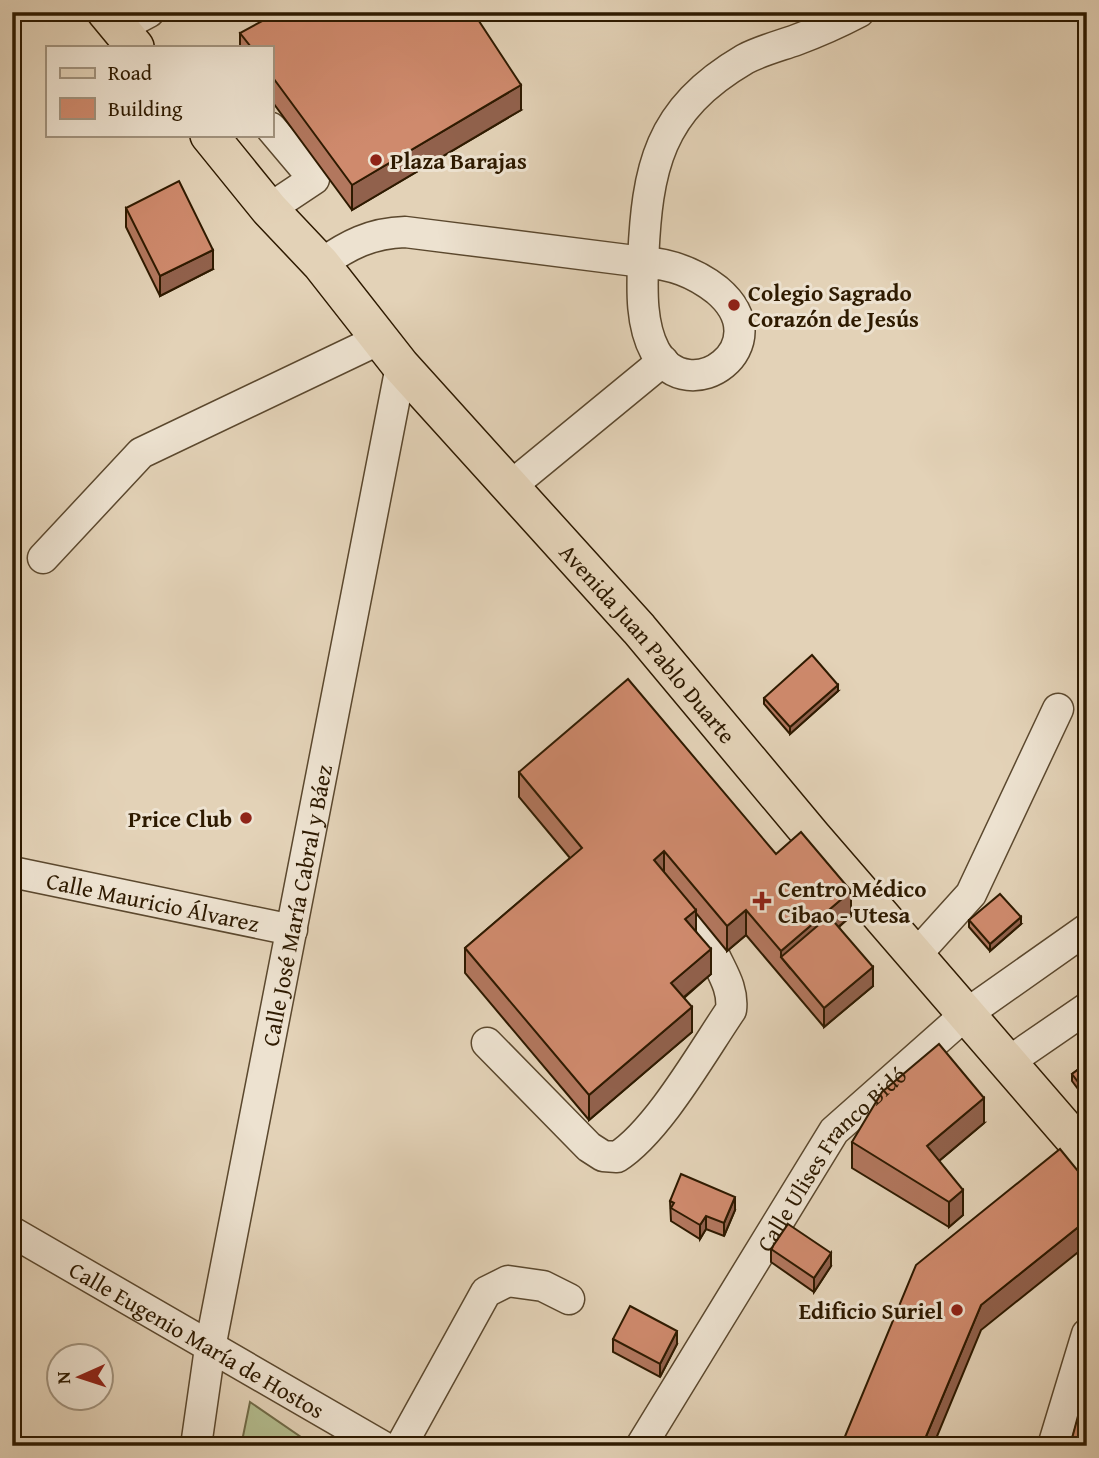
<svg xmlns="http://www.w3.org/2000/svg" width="1099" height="1458" viewBox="0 0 1099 1458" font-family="'Gentium Book Plus',serif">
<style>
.green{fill:#b3bc8e;stroke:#706b47;stroke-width:2}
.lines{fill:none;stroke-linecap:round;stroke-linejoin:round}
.minor-casing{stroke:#5b482e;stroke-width:33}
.major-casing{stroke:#2e1a00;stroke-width:40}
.minor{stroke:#ede2d0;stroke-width:30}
.major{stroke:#e3d2b7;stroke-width:37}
.wall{fill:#b2775e;stroke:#2e1a00;stroke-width:2}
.shaded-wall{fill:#91614c;stroke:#2e1a00;stroke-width:2}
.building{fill:#cf8a6d;stroke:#2e1a00;stroke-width:2}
.poi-dot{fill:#8f2418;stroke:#ede2d0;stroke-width:2.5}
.labels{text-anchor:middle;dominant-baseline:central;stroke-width:6;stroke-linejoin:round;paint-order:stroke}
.poi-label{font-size:23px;font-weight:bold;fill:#2e1a00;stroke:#ede2d0;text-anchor:start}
.street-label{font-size:23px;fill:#2e1a00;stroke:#ede2d0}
</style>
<rect width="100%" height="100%" fill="#e3d2b7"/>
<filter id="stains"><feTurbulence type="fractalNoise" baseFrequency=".00286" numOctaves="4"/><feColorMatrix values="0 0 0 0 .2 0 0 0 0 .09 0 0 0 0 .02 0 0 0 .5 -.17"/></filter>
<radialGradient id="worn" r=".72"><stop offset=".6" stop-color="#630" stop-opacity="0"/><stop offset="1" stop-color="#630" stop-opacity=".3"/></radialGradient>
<path class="green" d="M250 1402 314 1446H241Z"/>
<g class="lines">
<defs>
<g id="minor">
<path d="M119 28 149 12"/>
<path d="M269 209 314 179 271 128"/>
<path d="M643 262C671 264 694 272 717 290 782 345 689 412 655 351 641 325 642 291 643 262Z"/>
<path d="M321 264C348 245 371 233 405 232L643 262C647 167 658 110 745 59 760 51 779 46 796 40 818 32 838 23 859 12"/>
<path d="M511 486 663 361"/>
<path d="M43 558 141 453 380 339"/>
<path id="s1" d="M12 872 292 930"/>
<path d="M915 956 971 894 1058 709"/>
<path d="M487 1043 589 1147 603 1156 617 1157C658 1131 703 1051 731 1010 735 978 707 958 707 926"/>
<path d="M1007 1063 1087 1008"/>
<path id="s2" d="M12 1232 382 1446"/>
<path id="s3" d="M196 1446 210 1348 401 366"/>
<path d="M401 1446 486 1292 508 1281 543 1286 569 1299"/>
<path id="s4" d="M641 1446 834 1131 965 1015 1087 929"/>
<path d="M1053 1446 1087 1334"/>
</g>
<g id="major">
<path d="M106 12 135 47"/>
<path id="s5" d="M209 135 269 209 321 264 401 366 639 629 812 836 1087 1154"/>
</g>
</defs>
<use href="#minor" class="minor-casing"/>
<use href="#major" class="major-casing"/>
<use href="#minor" class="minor"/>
<use href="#major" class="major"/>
</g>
<path class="wall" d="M240 33 521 110 352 210 271 100V47H240Z
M126 208 213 269 160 296 126 227Z
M838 691 790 734 764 704V698Z
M519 772 776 854 851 916 839 927 873 986 824 1027 746 935 727 951 696 913V931L711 974 684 998 692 1032 589 1120 465 973V948L570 858 519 797Z
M969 920 1021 924 990 951 969 927Z
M1087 1063V1101L1072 1081V1074Z
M984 1123 939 1161 963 1215 949 1227 852 1168V1142Z
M670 1201 735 1210 724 1236 706 1229 700 1239 671 1221Z
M771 1249 831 1266 814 1292 771 1262Z
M613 1339 677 1344 660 1377 613 1352Z"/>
<path class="shaded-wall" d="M521 85V110L352 210V185Z
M213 250V269L160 296V276Z
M838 685V691L790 734V727Z
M664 851V876L654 860Z
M851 891V916L790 968 781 957V951Z
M696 910V935L685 919Z
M746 910V935L727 951V926Z
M1021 917V924L990 951V944Z
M711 949V974L671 1008V983Z
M873 967V986L824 1027V1008Z
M692 1007V1032L589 1120V1095Z
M984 1098V1123L927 1171V1146Z
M963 1190V1215L949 1227V1202Z
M735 1197V1210L724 1236V1223Z
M706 1216V1229L700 1239V1225Z
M1087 1220V1245L981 1330 933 1446H922L981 1305Z
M831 1253V1266L814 1292V1278Z
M677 1331V1344L660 1377V1364Z"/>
<path class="building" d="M279 12H473L521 85 352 185 271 75V47H251L240 33Z
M179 181 213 250 160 276 126 208Z
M812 655 838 685 790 727 764 698Z
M628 679 776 854 801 832 851 891 781 951 746 910 727 926 664 851 654 860 696 910 685 919 711 949 671 983 692 1007 589 1095 465 948 582 848 519 772Z
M1000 894 1021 917 990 944 969 920Z
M829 916 873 967 824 1008 781 957Z
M939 1044 984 1098 927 1146 963 1190 949 1202 852 1142 882 1092Z
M1087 1063V1094L1072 1074Z
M1060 1149 1087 1182V1220L981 1305 922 1446H841L916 1265Z
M681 1174 735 1197 724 1223 706 1216 700 1225 671 1208 674 1203 670 1201Z
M788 1224 831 1253 814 1278 771 1249Z
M630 1306 677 1331 660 1364 613 1339Z
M1078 1416 1087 1418V1446H1070Z"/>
<g class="poi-dot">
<circle cx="376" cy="160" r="7"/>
<circle cx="734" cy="305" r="7"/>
<circle cx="246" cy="818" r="7"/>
<path d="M758.5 890.5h7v7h7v7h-7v7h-7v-7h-7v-7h7z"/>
<circle cx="957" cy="1310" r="7"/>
</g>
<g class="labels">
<g class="poi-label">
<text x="390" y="160">Plaza Barajas</text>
<text x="748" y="292">Colegio Sagrado<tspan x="748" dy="26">Corazón de Jesús</tspan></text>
<text x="232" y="818" text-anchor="end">Price Club</text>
<text x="778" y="888">Centro Médico<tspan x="778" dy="26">Cibao - Utesa</tspan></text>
<text x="943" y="1310" text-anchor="end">Edificio Suriel</text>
</g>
<g class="street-label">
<text stroke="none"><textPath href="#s5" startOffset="672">Avenida Juan Pablo Duarte</textPath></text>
<text stroke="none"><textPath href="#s1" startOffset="144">Calle Mauricio Álvarez</textPath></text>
<text stroke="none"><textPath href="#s3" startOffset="550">Calle José María Cabral y Báez</textPath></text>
<text stroke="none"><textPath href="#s4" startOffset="346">Calle Ulises Franco Bidó</textPath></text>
<text stroke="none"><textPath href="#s2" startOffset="214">Calle Eugenio María de Hostos</textPath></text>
</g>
</g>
<rect width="1099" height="1458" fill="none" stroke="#e3d2b7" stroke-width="42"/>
<rect x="14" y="14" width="1071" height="1430" fill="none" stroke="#2e1a00" stroke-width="3.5"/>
<rect x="21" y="21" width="1057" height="1416" fill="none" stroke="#2e1a00" stroke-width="2"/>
<rect x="46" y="46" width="228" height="91" fill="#ede2d0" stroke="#a1927d" stroke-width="2"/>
<rect x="60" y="68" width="35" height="10" fill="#e3d2b7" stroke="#a1927d" stroke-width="2"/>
<text x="108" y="80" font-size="21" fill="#2e1a00">Road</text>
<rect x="60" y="98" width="35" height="21" fill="#cf8a6d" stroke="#a1927d" stroke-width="2"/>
<text x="108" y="116" font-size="21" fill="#2e1a00">Building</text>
<g transform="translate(80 1377) rotate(267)"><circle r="33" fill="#ede2d0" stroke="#a1927d" stroke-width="2"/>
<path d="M0-5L12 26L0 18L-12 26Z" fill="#8f2418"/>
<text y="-10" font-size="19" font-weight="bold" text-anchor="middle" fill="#2e1a00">N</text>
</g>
<rect width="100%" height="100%" filter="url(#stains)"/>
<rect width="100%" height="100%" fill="url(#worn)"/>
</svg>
